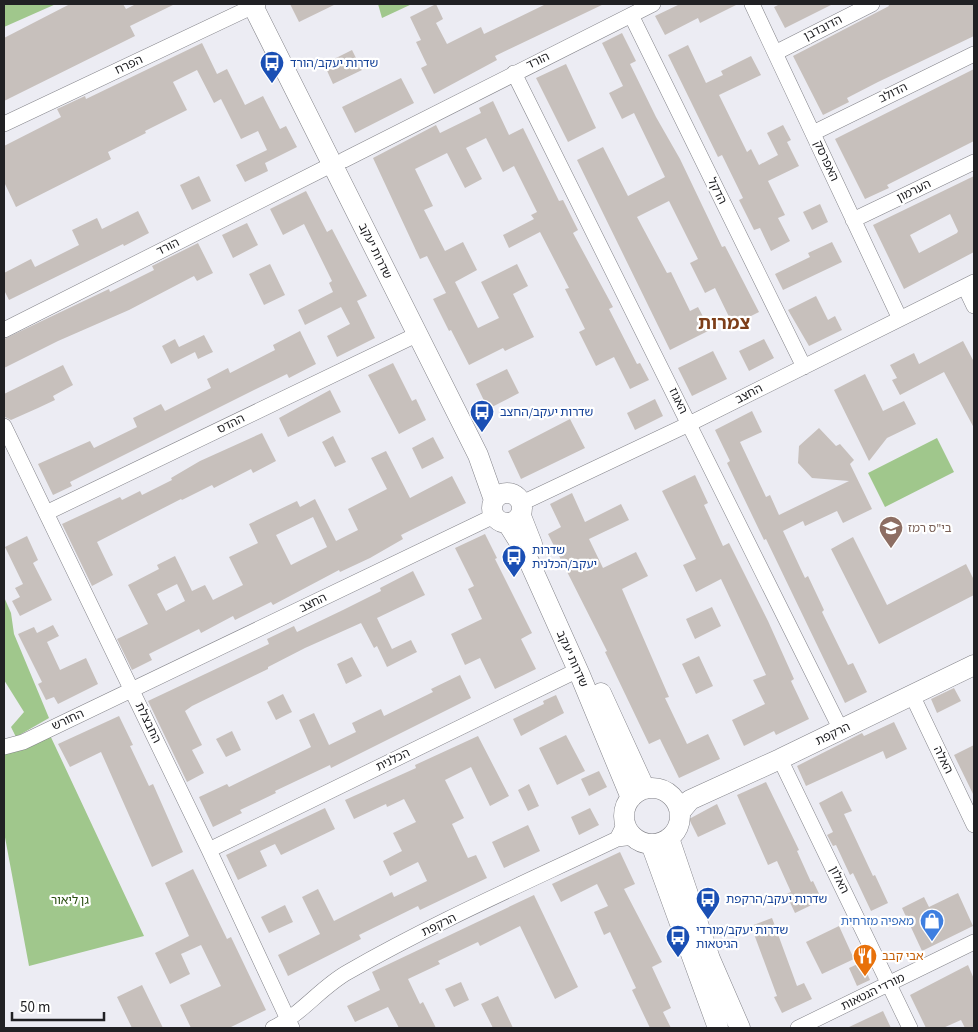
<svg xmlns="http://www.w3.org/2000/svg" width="978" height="1032" viewBox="0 0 978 1032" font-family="'Source Sans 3','Noto Sans Hebrew',sans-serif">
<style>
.green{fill:#a0c78c}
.building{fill:#c7c0bc;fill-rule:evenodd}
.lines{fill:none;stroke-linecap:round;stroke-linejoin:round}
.street-casing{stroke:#838389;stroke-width:16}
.secondary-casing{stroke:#838389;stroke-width:21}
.street{stroke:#fff;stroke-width:15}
.secondary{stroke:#fff;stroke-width:20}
.labels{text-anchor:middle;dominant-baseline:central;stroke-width:4.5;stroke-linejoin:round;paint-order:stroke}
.street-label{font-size:12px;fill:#212124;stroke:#fff}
.transit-label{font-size:12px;fill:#164399;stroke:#fff;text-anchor:start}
.education-label{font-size:12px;fill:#785e54;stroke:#fff;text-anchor:start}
.park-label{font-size:12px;fill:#294d10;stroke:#fff}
.shop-label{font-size:12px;fill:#366cbe;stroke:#fff;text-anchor:end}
.food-label{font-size:12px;fill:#c56008;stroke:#fff;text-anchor:start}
.district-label{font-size:18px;font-weight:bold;fill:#7d3e19;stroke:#fff}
</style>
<rect width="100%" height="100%" fill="#ececf3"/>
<path class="green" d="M4 4H56L4 27Z
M378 4H412L382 18Z
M937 438 954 472 885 507 868 473Z
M4 597 11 613 14 634 49 718 16 737 11 727 24 712 4 680Z
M49 733 144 936 29 966 4 832V752Z"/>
<path class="building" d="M70 4H123L126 9 136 4H175L130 26 135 36 4 101V38Z
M290 4H336L299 22Z
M436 4 443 19 436 23 447 44 481 27 484 34 546 4H604L495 56 497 60 434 94 421 68 427 65 416 42 421 40 410 17Z
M680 4H738L700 23 698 18 665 35 655 16Z
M780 4H833L785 28 774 7Z
M888 4H974V36L878 82 847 98 849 102 823 115 793 56 889 6Z
M622 33 636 61 630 64 656 117 680 159 722 247 725 246 759 312 733 325 715 288 705 293 690 263 698 259 669 201 637 217 667 273 671 272 690 311 698 307 710 330 670 350 577 160 603 147 628 196 665 177 634 113 622 119 609 93 623 86 602 43Z
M202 43 217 74 227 69 245 105 263 96 280 129 286 126 297 147 265 163 268 171 245 182 236 165 267 150 258 131 241 139 221 99 214 103 197 70 173 82 187 110 145 131 146 133 108 152 111 159 16 207 4 182V146L61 117 57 109 85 96 86 99Z
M688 45 706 83 723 75 721 71 751 56 761 75 719 95 747 152 751 149 759 165 778 155 767 133 783 125 791 140 787 142 799 166 768 181 785 215 778 218 790 241 771 251 760 228 754 230 739 200 743 198 722 155 718 157 668 55Z
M352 50 362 70 333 84 324 64Z
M566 64 596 128 568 142 536 78Z
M974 69V141L887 185 889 188 865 199 835 139Z
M401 78 414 103 355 133 342 107Z
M493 101 509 135 523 128 559 201 563 200 578 230 573 233 613 307 609 309 637 364 640 363 649 380 630 389 614 357 596 366 579 332 585 329 565 289 569 288 540 232 509 248 503 235 534 219 531 215 537 212 514 166 503 172 486 138 466 148 482 179 465 188 447 153 415 169 433 206 424 210 445 251 463 242 477 270 455 282 478 328 499 318 481 282 517 264 528 286 513 294 534 337 505 351 503 348 469 365 451 330 449 331 433 299 446 293 427 256 420 259 373 158 436 125 440 133 481 113 479 108Z
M199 176 211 201 192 210 180 185Z
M974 176V252L904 289 873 225ZM950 214 958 231 957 233 919 253 910 235Z
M306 191 327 232 332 229 367 296 357 301 375 338 337 357 327 336 350 324 341 307 305 325 298 310 333 292 329 283 332 281 304 224 283 235 270 209Z
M820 204 828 222 812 230 803 212Z
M138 211 149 233 124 246 123 244 9 300 4 290V273L31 259 35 267 79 245 72 230 97 218 102 229Z
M247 223 258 245 233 258 222 235Z
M832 242 842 262 783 290 775 274 810 257 808 253Z
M198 243 213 273 197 281 194 276 129 310 58 341 4 368V339L109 289 110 292 154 270 152 266Z
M270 264 285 295 264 305 249 274Z
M816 296 828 320 835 316 842 330 809 346 788 310Z
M300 331 316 364 289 378 287 374 254 390 70 482 72 486 53 495 38 464 90 441 94 448 137 427 133 418 161 404 165 411 211 388 207 379 228 368 230 373 275 350 273 345Z
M204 335 213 352 198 359 195 352 171 364 162 346 175 339 179 347Z
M764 339 774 358 749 371 739 351Z
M963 341 974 362V428L944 372 900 395 892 380 897 378 890 365 914 353 919 364Z
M713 351 727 379 692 396 678 368Z
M393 363 412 401 416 399 426 420 399 434 368 375Z
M63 365 73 385 53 396 55 400 38 408 11 420 5 417 4 394Z
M507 369 519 393 488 409 476 384Z
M865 374 883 411 904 401 916 424 887 438 869 461 834 390Z
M330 390 341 412 288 437 279 418Z
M655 399 663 416 635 430 627 413Z
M752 411 762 432 740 442 766 497 770 495 779 515 849 481 812 478 798 463 799 446 819 428 836 446 840 444 854 460 850 464 872 509 843 523 837 511 805 526 803 521 783 531 805 578 808 576 824 610 822 612 848 665 853 663 867 692 845 703 766 539 764 540 727 463 730 461 715 430Z
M570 419 585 448 521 479 508 451Z
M262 433 276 461 253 473 251 469 214 488 212 485 182 500 181 499 97 542 113 575 92 586 62 524 120 497 122 500 140 491 142 495 172 480 171 478 200 461Z
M333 436 346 462 335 467 322 442Z
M433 437 444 458 422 469 412 448Z
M386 451 410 498 452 476 466 503 401 535 403 539 370 558 340 572 339 570 273 605 271 602 235 620 233 616 201 633 199 629 149 654 152 660 132 670 117 639 148 624 128 585 159 569 157 565 175 556 192 591 205 585 213 600 243 585 229 557 258 543 249 524 297 501 300 507 315 499 336 541 358 530 348 509 387 489 371 458ZM313 517 327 547 291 565 276 535ZM177 584 185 601 166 611 157 594Z
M695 475 708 503 704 505 723 546 729 543 768 621 794 679 791 681 809 719 776 735 774 731 744 746 732 720 765 704 753 680 766 675 721 579 696 592 683 565 696 559 662 491Z
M572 493 585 522 621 504 629 520 589 539 603 568 636 552 648 576 622 589 669 697 665 698 687 744 708 734 720 759 679 778 660 739 649 744 605 652 607 651 548 534 561 527 550 504Z
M485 534 497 558 495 559 532 633 521 639 536 669 495 689 480 658 465 665 451 634 482 619 468 589 474 586 455 548Z
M27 536 38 560 33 563 52 600 20 616 12 601 20 597 15 588 23 584 5 547Z
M853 537 887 605 966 564 974 580V595L879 644 831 549Z
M413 571 425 595 377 618 392 649 411 640 417 652 387 667 377 646 374 648 361 623 305 648 268 667V669L192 706 185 711 202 745 192 750 204 773 187 782 148 701 269 644 267 639 294 626 297 632 343 610 381 591 380 588Z
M712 607 721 626 695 639 686 619Z
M53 625 59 636 47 642 60 670 86 658 98 684 58 704 54 697 46 700 38 684 42 682 18 634 34 627 37 633Z
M699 656 713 686 696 694 682 664Z
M352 657 362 676 346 684 337 664Z
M460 675 471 698 331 768 330 765 275 791 276 793 240 810 242 813 213 827 199 797 227 784 229 787 311 747 299 720 314 713 329 745 356 732 352 723 381 709 384 716 433 692 431 689Z
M954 688 961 701 937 713 931 699Z
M283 694 292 712 276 720 267 702Z
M556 695 564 713 521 736 513 719 544 704 543 701Z
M119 716 133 745 130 746 149 786 153 784 183 852 152 867 101 752 70 767 58 744Z
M894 722 907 749 886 759 883 751 806 786 797 766 862 733 864 736Z
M232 731 241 750 226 757 216 739Z
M566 735 585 771 557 785 539 748Z
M478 736 509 796 490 806 471 767 445 780 464 818 452 824 468 858 476 855 487 878 420 910 418 906 359 935 361 939 288 976 278 955 320 934 302 897 318 889 334 921 392 892 394 897 427 881 418 862 390 876 383 861 402 851 393 833 416 822 404 799 387 807 386 804 354 819 345 800 416 768 415 765Z
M974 745V796L954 755Z
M599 771 607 787 589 796 581 779Z
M766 782 799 850 797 851 811 882 813 881 822 900 795 913 786 894 791 892 777 861 768 865 737 795Z
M529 784 539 806 528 811 518 790Z
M842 791 852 811 844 814 873 876 875 875 888 903 871 911 853 873 850 875 836 845 833 846 827 835 833 832 819 803Z
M717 804 726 824 698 837 689 819Z
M325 808 335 829 281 855 275 844 260 851 267 866 238 880 226 855Z
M590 808 599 825 579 835 571 817Z
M528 825 540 851 504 868 492 842Z
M620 852 635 884 624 889 662 962 652 967 671 1008 663 1012 671 1028H650L632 990 636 988 610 932 604 935 594 912 608 906 597 884 561 902 552 884Z
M193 869 227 939 231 937 266 1010 229 1028H191L180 1005 221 986 201 945 181 954 190 974 170 984 155 953 189 936 165 883Z
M958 893 973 926 922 951 902 908 924 897 929 907Z
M534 895 578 987 555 999 520 926 480 946 478 942 438 961 440 964 408 979 420 1004 423 1002 436 1028H399L388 1007 355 1022 347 1006 380 990 372 972Z
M285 905 293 922 269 933 261 917Z
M772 918 797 986 804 983 812 999 782 1013 774 997 777 996 751 926Z
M839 926 854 959 822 974 806 942Z
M862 962 870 980 857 986 849 968Z
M968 965 974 979V1028H965L961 1020 943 1028H926L910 995Z
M461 982 469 1000 454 1007 445 989Z
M142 985 163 1028H132L117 997Z
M498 996 513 1028H493L481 1004Z
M883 1011 891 1028H847Z"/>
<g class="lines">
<defs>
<path id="street" d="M752 4 900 319
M631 15 804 367
M775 53 872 4
M514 73 841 730
M4 124 258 4
M813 133 974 54
M344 160 653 4
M853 220 974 162
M965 287 974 306
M4 330 333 164
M4 426 209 850 292 1028
M522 503 689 424 974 282
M46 513 416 335
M912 695 974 825
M4 747 23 742 494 516
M780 759 910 1028
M617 839 625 823
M209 850 578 670
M273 1028C302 1014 321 987 348 972 435 922 527 882 617 839L634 837
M798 1028 974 942"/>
<path id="secondary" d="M252 4 478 455 494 500
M492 508a15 15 0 1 1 30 0a15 15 0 1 1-30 0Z
M521 516 532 544
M508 524 523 548 580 675 631 798
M601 693 645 789
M624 816a28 28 0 1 1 56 0a28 28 0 1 1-56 0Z
M680 812 690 800 780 759 974 665
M669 838 710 959 740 1028
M651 844 718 1028"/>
</defs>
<use href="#street" class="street-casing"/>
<use href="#secondary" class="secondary-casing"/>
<use href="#street" class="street"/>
<use href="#secondary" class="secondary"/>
</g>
<defs>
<symbol id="bus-pin" viewBox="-11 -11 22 30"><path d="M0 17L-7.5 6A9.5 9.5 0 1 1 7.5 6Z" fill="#1a4fb4" stroke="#fff"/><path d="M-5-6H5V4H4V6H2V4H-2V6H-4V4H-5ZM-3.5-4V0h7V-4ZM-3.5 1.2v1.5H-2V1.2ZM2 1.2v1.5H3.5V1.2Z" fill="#fff"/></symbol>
<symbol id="school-pin" viewBox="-11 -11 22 30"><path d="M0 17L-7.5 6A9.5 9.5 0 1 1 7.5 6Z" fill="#8d6e63" stroke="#fff"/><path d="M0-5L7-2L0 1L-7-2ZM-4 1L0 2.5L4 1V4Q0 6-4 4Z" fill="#fff"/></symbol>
<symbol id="shop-pin" viewBox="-11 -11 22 30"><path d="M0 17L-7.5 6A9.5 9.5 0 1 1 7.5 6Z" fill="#3f7fe0" stroke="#fff"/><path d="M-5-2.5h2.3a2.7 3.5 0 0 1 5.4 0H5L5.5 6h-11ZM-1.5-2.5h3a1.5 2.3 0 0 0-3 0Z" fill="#fff"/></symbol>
<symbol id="restaurant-pin" viewBox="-11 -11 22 30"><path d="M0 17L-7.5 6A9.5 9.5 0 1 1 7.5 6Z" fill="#e8710a" stroke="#fff"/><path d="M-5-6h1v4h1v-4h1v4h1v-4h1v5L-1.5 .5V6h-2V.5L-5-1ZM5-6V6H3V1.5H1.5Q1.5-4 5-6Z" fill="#fff"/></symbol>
</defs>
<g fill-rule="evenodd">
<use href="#bus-pin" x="258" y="49" width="28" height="38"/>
<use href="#bus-pin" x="468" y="398" width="28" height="38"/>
<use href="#school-pin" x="877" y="514" width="28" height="38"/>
<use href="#bus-pin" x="500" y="543" width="28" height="38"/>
<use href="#bus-pin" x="694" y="885" width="28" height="38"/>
<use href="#shop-pin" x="918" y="907" width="28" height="38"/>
<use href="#bus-pin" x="664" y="923" width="28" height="38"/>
<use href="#restaurant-pin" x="851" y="942" width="28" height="38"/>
</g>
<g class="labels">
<g class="street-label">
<text transform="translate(823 28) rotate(-27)">הדובדבן</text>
<text transform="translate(538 61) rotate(-26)">הורד</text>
<text transform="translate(129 65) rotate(-25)">הפרח</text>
<text transform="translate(893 93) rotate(-26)">הדולב</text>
<text transform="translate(826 161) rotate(65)">האפרסק</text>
<text transform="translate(717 191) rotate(64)">הדקל</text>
<text transform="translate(914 191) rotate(-26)">הערמון</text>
<text transform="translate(168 247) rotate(-27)">הורד</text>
<text transform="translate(375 251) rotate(64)">שדרות יעקב</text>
<text transform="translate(749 394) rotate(-27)">החצב</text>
<text transform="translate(678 401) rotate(64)">האגוז</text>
<text transform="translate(231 424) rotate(-26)">ההדס</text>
<text transform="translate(313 603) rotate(-26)">החצב</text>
<text transform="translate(572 659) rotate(66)">שדרות יעקב</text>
<text transform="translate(68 720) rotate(-25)">החורש</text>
<text transform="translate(148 723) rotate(64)">החבצלת</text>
<text transform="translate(833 734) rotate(-26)">הרקפת</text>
<text transform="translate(393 760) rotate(-26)">הכלנית</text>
<text transform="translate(943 760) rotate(64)">האלה</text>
<text transform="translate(839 880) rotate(64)">האלון</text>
<text transform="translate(439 925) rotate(-26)">הרקפת</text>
<text transform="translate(873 992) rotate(-26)">מורדי הגטאות</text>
</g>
<g class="transit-label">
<text x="290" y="63">שדרות יעקב/הורד</text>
<text x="500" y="412">שדרות יעקב/החצב</text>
<text x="532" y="550">שדרות<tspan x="532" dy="14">יעקב/הכלנית</tspan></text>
<text x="726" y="899">שדרות יעקב/הרקפת</text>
<text x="696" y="930">שדרות יעקב/מורדי<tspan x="696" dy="14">הגיטאות</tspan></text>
</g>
<g class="education-label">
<text x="908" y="528">בי"ס רמז</text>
</g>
<g class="park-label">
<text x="70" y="900">גן ליאור</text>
</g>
<g class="shop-label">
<text x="914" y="921">מאפיה מזרחית</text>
</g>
<g class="food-label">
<text x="882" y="956">אבי קבב</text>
</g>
<g class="district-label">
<text x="724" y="323">צמרות</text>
</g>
</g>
<rect width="978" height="1032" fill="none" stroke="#212124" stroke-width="10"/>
<path d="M12 1012v8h92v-8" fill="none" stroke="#212124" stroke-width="2.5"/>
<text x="20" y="1012" font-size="15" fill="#212124" stroke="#ffffff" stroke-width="4" paint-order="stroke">50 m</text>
</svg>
